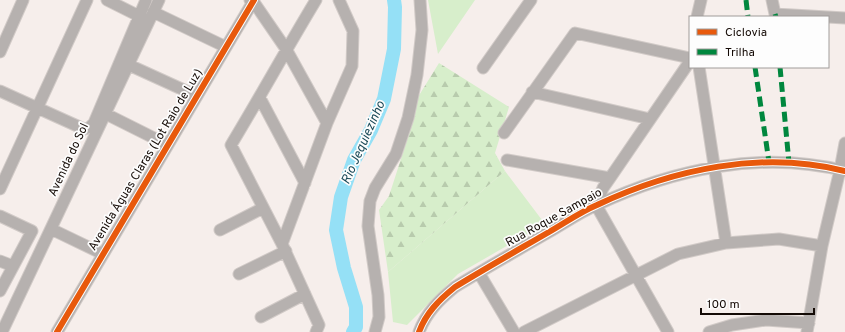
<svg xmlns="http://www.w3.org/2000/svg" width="845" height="332" viewBox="0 0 845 332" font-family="Overpass,sans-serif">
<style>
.green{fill:#d7eecb}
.forest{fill:url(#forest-firs)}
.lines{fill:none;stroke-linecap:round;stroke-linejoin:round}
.river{stroke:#95e0f6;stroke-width:14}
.minor-casing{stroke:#d1cac7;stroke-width:13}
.minor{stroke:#b6b1af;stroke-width:11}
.quiet{stroke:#00873e;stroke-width:5;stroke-dasharray:10 5;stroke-linecap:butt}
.cycleway-casing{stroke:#fdfdfd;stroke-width:8}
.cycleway{stroke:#e8590c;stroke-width:6}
.labels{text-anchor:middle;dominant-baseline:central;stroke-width:3.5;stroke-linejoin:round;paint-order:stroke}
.street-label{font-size:12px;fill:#140a05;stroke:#fdfdfd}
.water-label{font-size:13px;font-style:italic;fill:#1b4b59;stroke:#fdfdfd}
</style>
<defs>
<pattern id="forest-firs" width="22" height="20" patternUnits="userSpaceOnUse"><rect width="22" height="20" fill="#d7eecb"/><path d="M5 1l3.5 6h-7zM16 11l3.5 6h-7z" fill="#b8cbad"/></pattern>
</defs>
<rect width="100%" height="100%" fill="#f6eeeb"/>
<path class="green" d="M428 0H475L438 54Z
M505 171 545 224 458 274 407 325 393 322 388 272Z"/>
<path class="forest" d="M439 63 509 107 495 153 505 171 388 272 379 210 389 196 409 134 418 97Z"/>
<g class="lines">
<path class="river" d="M353 332 356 327V307L344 268 336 230 341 197 354 160 371 130 384 99 394 49 395 7 394 0"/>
<defs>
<path id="minor" d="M107 0 145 19
M250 0 253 1 286 49 327 123
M772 0 775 14 845 18
M153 12 226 47
M697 17 701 0
M0 52 23 0
M129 65 197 96
M699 67 726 243
M483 68 531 0
M0 91 84 129 90 127 94 123 146 0
M532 92 650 119
M260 98 305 183
M100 111 168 145
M504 133 575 33 690 58
M507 160 610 178
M0 189 87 0
M596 205 603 188 610 178 690 61
M596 205 668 332
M0 216 32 231 0 291
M51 229 103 254
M220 230 263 208
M282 244 231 145C260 97 287 48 316 0
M0 261 13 266
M479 273 514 332
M239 274 286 251
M261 317 305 294
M2 332 159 0
M57 332 254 0
M316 332 319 325 282 244 327 123 352 66 353 31 339 0
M375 332 379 317 378 295 368 226 370 201 375 188 396 154 408 118 417 75 422 30 420 0
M419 332C426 313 439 300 455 287 486 268 518 250 549 232 565 223 580 212 597 205 673 169 762 150 845 171
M524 332 678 254 726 243 779 239 822 246
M709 332 732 325 766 320 809 323
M807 332 822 246 840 170 845 143"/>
</defs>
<use href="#minor" class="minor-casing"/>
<use href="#minor" class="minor"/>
<path class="quiet" d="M746 0 748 17
M775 14 776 17
M755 67 769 162
M780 67 789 163"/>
<defs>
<path id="cycleway" d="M57 332 254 0
M419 332C426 313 439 300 455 287 486 268 518 250 549 232 565 223 580 212 597 205 673 169 762 150 845 171"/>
</defs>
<use href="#cycleway" class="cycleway-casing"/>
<use href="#cycleway" class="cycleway"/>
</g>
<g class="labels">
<g class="street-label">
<text transform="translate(69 160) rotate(-65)">Avenida do Sol</text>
<text transform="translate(146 160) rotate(-59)">Avenida Águas Claras (Lot Raio de Luz)</text>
<text transform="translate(554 218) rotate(-29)">Rua Roque Sampaio</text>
</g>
<g class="water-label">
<text transform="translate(364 143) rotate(-66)">Rio Jequiezinho</text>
</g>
</g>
<rect x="689" y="16" width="140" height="52" fill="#fdfdfd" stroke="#a09c9a"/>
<rect x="697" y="29" width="20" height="6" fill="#e8590c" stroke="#a09c9a"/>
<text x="725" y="36" font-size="12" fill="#140a05">Ciclovia</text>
<rect x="697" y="49" width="20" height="6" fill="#00873e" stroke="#a09c9a"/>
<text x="725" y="56" font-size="12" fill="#140a05">Trilha</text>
<path d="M701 308v6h113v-6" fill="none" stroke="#140a05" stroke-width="2"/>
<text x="707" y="308" font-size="12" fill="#140a05" stroke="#fdfdfd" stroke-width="3" paint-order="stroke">100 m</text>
</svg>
